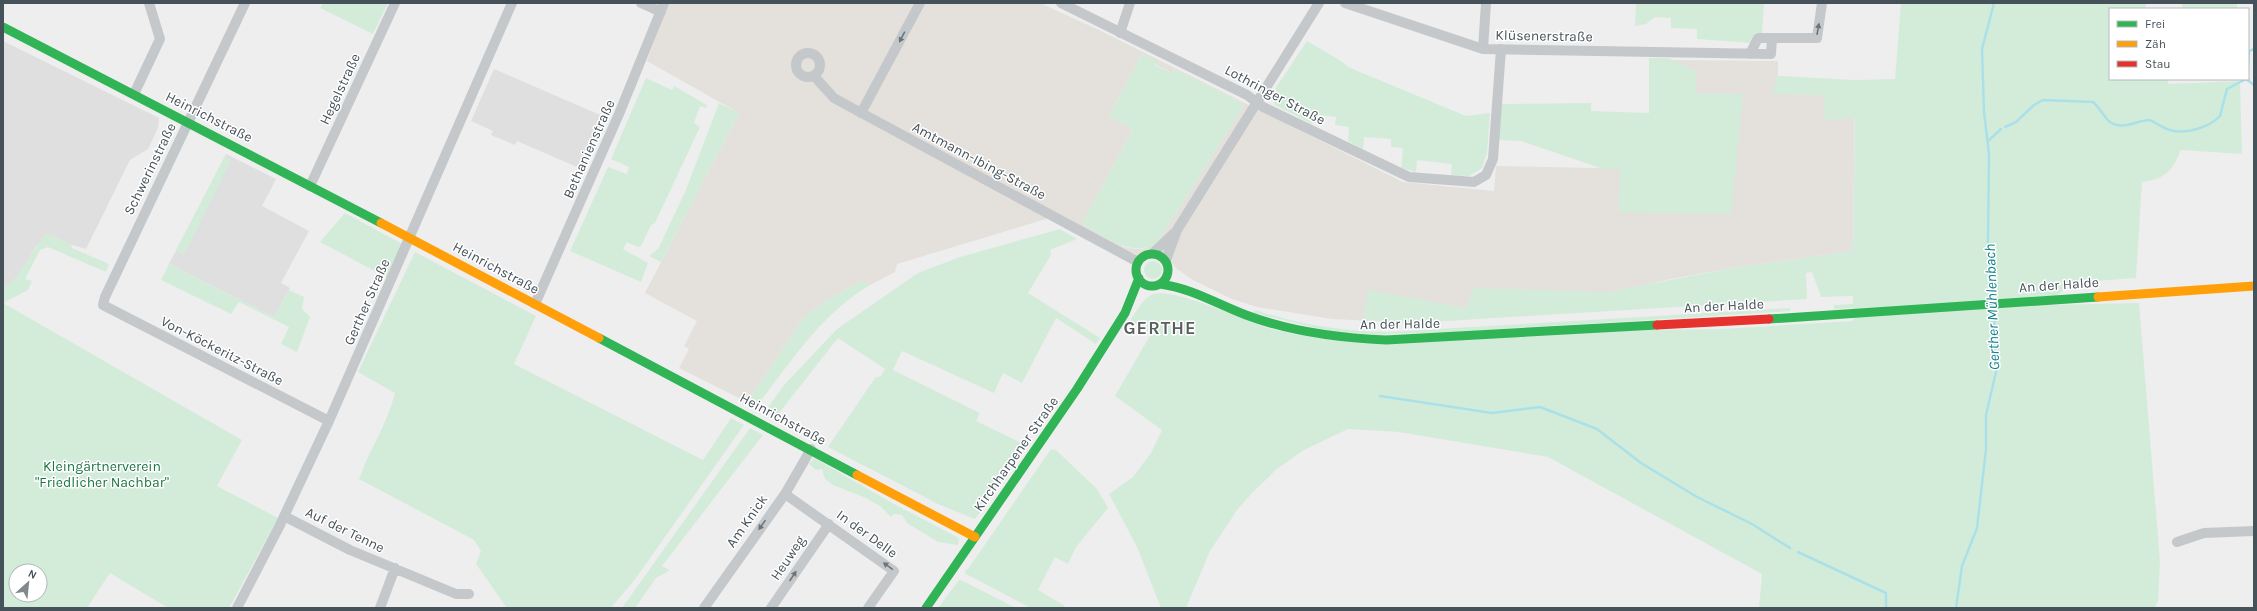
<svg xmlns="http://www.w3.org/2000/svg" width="2257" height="611" viewBox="0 0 2257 611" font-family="Karla,sans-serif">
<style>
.commercial{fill:#e4e0dc;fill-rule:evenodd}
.education{fill:#e0dfdf}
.green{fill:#d3ecda;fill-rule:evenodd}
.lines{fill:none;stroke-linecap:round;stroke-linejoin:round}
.stream{stroke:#aae1e8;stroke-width:2.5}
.street{stroke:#c5c8ca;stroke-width:10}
.fast{stroke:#30b455;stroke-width:9}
.slow{stroke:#ff9f0a;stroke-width:9}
.jam{stroke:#e5322d;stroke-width:9}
.oneway{fill:#6c757b}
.labels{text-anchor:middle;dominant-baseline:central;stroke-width:3;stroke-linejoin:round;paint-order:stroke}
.street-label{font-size:14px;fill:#465259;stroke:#fff}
.park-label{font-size:14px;fill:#1c7440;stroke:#fff}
.water-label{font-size:15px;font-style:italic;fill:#15818e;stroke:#fff}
.district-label{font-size:18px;font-weight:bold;letter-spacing:1px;fill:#5a5e61;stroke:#fff}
</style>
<rect width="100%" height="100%" fill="#eee"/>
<path class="commercial" d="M645 3H1040L1099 30 1403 182 1494 191 1496 166 1641 169 1669 60 1778 61V76L1855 81 1853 251 1732 268 1671 279 1505 317 1412 323 1332 319 1257 307 1232 299 1193 280 1177 269 1162 252 1153 249 1142 253 1137 258 1056 216 897 264 895 272 870 285 861 281 822 303 802 320 747 402 679 368 689 349 684 346 697 321 645 293 739 113 647 61 665 12ZM1142 54 1156 61 1155 64 1172 73 1174 69 1242 103 1243 107 1157 243 1143 249H1136L1124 247 1082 224 1133 129 1109 116Z"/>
<path class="education" d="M3 41 159 118 158 128 148 149 130 160 86 249 51 239 36 246 15 283 3 292Z
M494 69 607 118 584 170 517 141 515 145 491 135 493 131 471 121Z
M226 154 276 179 262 206 309 231 281 283 290 288 274 317 169 264Z"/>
<path class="green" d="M323 3H388L373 34 320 8Z
M1636 3H1764L1762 34 1755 33 1751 43 1697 39V29L1671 28V18L1655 17 1646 24 1635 26Z
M1901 3H2146V9H2110V79H2168V84L2240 81 2242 154 2181 150C2172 171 2166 179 2142 182L2136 278 2070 283 2049 305 2139 303 2160 561 2158 601 2155 608H1759L1762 574 1548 457 1399 432 1348 429 1304 450 1277 469 1253 492 1237 510 1210 551 1186 608H1161L1137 547 1109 494 1133 477 1151 453 1162 430 1115 396 1151 334 1130 321C1135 313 1142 300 1151 295 1169 285 1241 319 1262 326 1274 330 1286 332 1298 335L1722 329 1853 321V308L1834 309V305L1853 304V296L1821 297 1812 272 1806 273 1807 299 1412 323 1363 320 1368 290 1466 308 1473 288 1608 292 1732 268 1853 251 1855 118 1825 120 1824 95 1772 94 1777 76 1855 80 1895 79Z
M2182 3H2237V9H2182Z
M1307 41 1341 61 1348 67 1466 116 1490 113 1487 153 1482 168 1469 176 1451 175 1452 164 1417 160 1416 172 1401 168 1403 148 1391 147V139L1364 137 1363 149 1348 141 1349 127 1335 125 1336 117 1313 114 1312 124 1275 105 1271 95Z
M1142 54 1157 61 1155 65 1172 73 1174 69 1242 103 1243 107 1157 243C1132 259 1104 236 1082 224L1133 129 1109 116Z
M1649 58H1668L1696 71V93L1743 94 1731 214 1619 212 1620 169H1603L1521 141 1498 140 1501 104 1591 103V111L1649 113Z
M646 78 672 90 674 86 707 105 706 108 700 106 694 123 700 127 655 223 651 225 641 246 638 247 627 242 623 249 648 263 641 282 570 251 608 167 627 174 629 167 611 159Z
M719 103 739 113 661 262 649 256 658 249 685 192Z
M225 156 231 160 184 255 176 251Z
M345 213 404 245 388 278 320 242Z
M1060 229 1077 239 1050 250 1051 255 1028 293 1100 338 1096 344 1056 318 1022 383 1003 373 994 393 902 351 893 370 980 413 976 421 1028 446 975 519 940 505 828 447 875 378 881 376 885 369 838 338 775 418 764 413 784 385 837 329 918 273 960 257Z
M45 234 52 235 71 244 72 248 109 264 106 272 48 247 40 250 25 279 32 281 28 290 3 303 242 440 217 486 278 518 229 608H168L110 573 87 608 3 607V288L13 281ZM16 571H40V595H16Z
M415 252 536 316 514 364 703 460 731 418 744 425 636 578 611 608H507L476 564 481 551 474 540 359 479C369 450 388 423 395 393L358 372Z
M1144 270a9 9 0 1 1 18 0a9 9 0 1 1-18 0Z
M169 264 274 317 289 290 304 297 302 309 310 317 297 352 281 344 289 327 239 302 231 314 161 280Z
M861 281 870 285C822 313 790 363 756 407L747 402 802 320 822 303Z
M1790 308V311L1407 335 1337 333 1254 313 1255 310C1298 324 1343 332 1388 332Z
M750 428 763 435 662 566 670 570 656 578 635 608H622Z
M1051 449 1056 450 1097 489 1108 508 1076 547 1068 564 1055 557 1038 590 1065 606 1064 608H1031L966 574 965 570 968 569Z
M814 458 894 504 959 538 958 545 938 542 907 523 902 515 894 514 891 517 880 506 866 498 833 485 825 479 822 469 816 470 809 464Z
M959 580 963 581 1016 608H938Z"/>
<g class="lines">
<path class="stream" d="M2248 66 2249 51 2254 49
M2005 127 2016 122 2034 105 2043 100 2093 102C2100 108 2104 117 2110 122 2123 131 2137 120 2150 120 2156 123 2163 128 2170 130 2185 135 2210 127 2220 116L2227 89 2246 79 2254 85
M1988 141 2001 129
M1991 300 1988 242 1989 154 1984 112 1982 49 1994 3
M1380 396 1492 413 1540 407 1597 429 1641 463 1697 497 1752 524 1790 548
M1798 552 1886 593V608
M1956 608 1962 566 1977 528 1986 449V415L1996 372 1994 309"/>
<path class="street" d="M245 3 105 297 103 305 329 421
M641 3 661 12
M1061 3 1247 95 1263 107 1409 177 1474 182 1486 175 1493 159 1501 49
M1345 3 1483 49 1771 54 1772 38
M1120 33 1130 3
M1483 49 1486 3
M796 65a12 12 0 1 1 24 0a12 12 0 1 1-24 0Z
M1750 54 1758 38H1817L1822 3
M814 76 834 98 843 103 1138 262
M134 94 160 39 149 3
M861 113 920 3
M310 186 395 3
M1153 253 1173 234
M1166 260 1177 230 1319 3
M535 304 619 114 664 3
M785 494 894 571 868 608
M284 516 350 550 456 594H469
M2177 542 2204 533 2254 531
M237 608 279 527 329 421 512 3
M380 608 395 568
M704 608 785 494 811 449
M771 608 829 524"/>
<path class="fast" d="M3 27 381 223
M1136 270a16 16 0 1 1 32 0a16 16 0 1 1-32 0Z
M1160 284C1191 288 1217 304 1246 315 1291 332 1338 338 1386 340L1657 325
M1769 319 2098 297
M599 338 857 475
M926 608 1077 389 1125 313 1139 278"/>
<path class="slow" d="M381 223 599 338
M2098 297 2254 286
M857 475 975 537"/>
<path class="jam" d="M1657 325 1769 319"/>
</g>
<defs><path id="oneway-solid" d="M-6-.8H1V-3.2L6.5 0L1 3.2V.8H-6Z"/></defs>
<g class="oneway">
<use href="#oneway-solid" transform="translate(1818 29) rotate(-80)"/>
<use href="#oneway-solid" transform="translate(902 37) rotate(118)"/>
<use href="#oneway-solid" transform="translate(762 525) rotate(125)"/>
<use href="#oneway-solid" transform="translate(888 566) rotate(-144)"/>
<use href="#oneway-solid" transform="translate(793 576) rotate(-56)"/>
</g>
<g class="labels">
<g class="street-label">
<text transform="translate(1544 36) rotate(1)">Klüsenerstraße</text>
<text transform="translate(340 89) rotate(-65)">Hegelstraße</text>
<text transform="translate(1275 95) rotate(28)">Lothringer Straße</text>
<text transform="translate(209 117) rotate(27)">Heinrichstraße</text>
<text transform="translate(589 149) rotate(-66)">Bethanienstraße</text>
<text transform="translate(979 161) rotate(28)">Amtmann-Ibing-Straße</text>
<text transform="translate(150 169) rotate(-64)">Schwerinstraße</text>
<text transform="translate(496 268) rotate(28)">Heinrichstraße</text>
<text transform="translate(2059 285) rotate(-4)">An der Halde</text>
<text transform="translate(367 302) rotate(-66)">Gerther Straße</text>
<text transform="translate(1724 306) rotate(-3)">An der Halde</text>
<text transform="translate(1400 324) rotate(-1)">An der Halde</text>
<text transform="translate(222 351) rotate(27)">Von-Köckeritz-Straße</text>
<text transform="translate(783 419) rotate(28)">Heinrichstraße</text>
<text transform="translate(1016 454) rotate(-55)">Kirchharpener Straße</text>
<text transform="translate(747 521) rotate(-55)">Am Knick</text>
<text transform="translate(345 530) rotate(26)">Auf der Tenne</text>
<text transform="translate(867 534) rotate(36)">In der Delle</text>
<text transform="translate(788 558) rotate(-56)">Heuweg</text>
</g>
<g class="park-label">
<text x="102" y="466">Kleingärtnerverein<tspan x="102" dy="16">"Friedlicher Nachbar"</tspan></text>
</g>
<g class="water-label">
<text transform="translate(1992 307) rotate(-92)">Gerther Mühlenbach</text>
</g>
<g class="district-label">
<text x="1160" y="328">GERTHE</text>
</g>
</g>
<rect width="2257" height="611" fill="none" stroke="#465259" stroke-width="8"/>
<rect x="2109" y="8" width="140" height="72" fill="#ffffff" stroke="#b5babd"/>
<rect x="2117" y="21" width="20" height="6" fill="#30b455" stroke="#b5babd"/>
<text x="2145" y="28" font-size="12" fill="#465259">Frei</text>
<rect x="2117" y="41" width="20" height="6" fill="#ff9f0a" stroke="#b5babd"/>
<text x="2145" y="48" font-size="12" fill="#465259">Zäh</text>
<rect x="2117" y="61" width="20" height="6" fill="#e5322d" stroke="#b5babd"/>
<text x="2145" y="68" font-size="12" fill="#465259">Stau</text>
<g transform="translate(28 583) rotate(27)"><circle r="19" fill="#ffffff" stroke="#b5babd"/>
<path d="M0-3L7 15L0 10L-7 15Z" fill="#81898d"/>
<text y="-6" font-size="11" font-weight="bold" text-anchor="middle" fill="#465259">N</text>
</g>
</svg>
